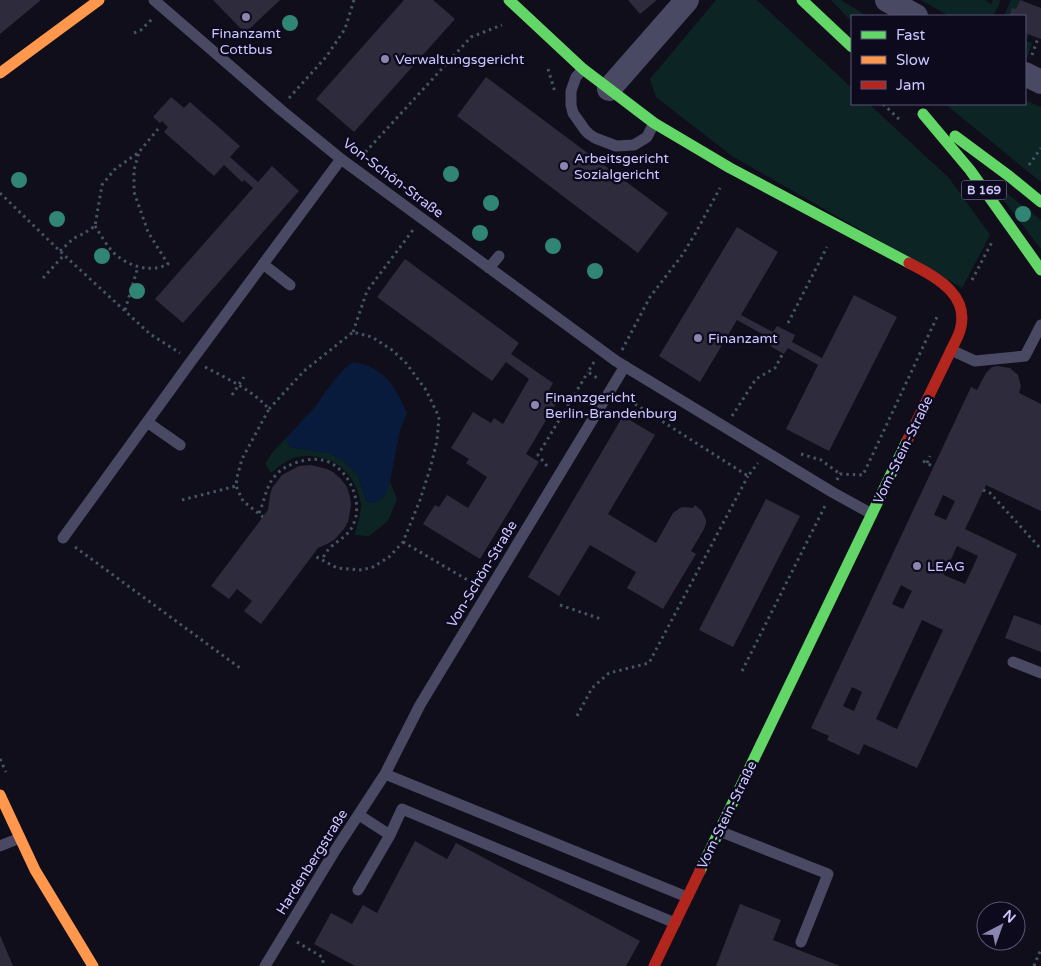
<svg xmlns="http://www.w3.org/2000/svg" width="1041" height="966" viewBox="0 0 1041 966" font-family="'Varela Round',sans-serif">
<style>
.green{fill:#0d2425}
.water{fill:#081b3c}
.building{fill:#2e2b3d;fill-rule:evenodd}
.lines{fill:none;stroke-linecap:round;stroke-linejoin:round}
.path{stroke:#465564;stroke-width:3;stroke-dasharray:2.5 4;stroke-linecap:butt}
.lane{stroke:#4a4963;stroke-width:11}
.street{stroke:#4a4963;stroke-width:24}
.fast{stroke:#63d668;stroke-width:11}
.slow{stroke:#ff974d;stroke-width:11}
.jam{stroke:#b3261e;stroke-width:11}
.tree{fill:#308575}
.poi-dot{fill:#8b86af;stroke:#0d0a1e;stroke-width:2}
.labels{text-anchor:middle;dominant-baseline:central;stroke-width:5;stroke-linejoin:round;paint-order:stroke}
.shield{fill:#0d0a1e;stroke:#938ebc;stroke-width:1}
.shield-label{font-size:12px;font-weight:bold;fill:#cdc7ff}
.poi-label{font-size:14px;fill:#cdc7ff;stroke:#0d0a1e;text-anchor:start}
.street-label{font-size:14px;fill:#cdc7ff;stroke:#0d0a1e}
</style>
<rect width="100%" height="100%" fill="#100e1a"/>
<path class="green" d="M716 0H757L852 88V104H869L949 178 990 235 962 288 732 156 656 97 650 79Z
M831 0H841L867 16H852V22Z
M921 0H985L991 4 993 0H1000L999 5 993 16H949Z
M1011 0H1020L1016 9 1012 8 1009 16H1004Z
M1025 33 1029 35 1026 41 1032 43 1027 58 1025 57Z
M1025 100 1041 107V182L945 104H1025Z
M1005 192 1041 220V249L1001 197Z
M286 438 290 447 329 453 344 461 358 475 367 503C383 502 385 496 390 482L397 499 388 521 369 536 355 535C357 525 361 514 361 504 361 501 359 497 358 493 351 469 330 455 305 456 291 456 281 465 271 473L265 464 272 453Z"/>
<path class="water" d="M354 362C361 364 368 365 374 369 392 379 398 394 407 413L400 430 390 482 386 494 377 502 367 503 358 475 344 461 329 453 290 447 286 438 314 408 336 378 345 368Z"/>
<path class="building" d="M0 0H41L0 34Z
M213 0H280L245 33Z
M404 0H433L455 19 354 132 316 99Z
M628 0H657L640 14Z
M1020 0 1041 8V39L1025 33V16H1009L1012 8 1016 9Z
M486 77 668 213 638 253 457 116Z
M171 97 184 108 190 102 240 146 230 157 258 182 272 166 299 191 183 323 155 299 253 188 244 180 242 182 224 165 214 176 164 132 168 127 162 121 160 123 153 117Z
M737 227 778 252 741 315 773 332 777 326 795 335 792 342 822 358 854 295 897 317 829 451 786 429 818 365 788 348 784 354 770 346 773 340 737 320 700 382 659 356Z
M405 259 519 343 511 354 553 383 549 390 560 397 526 454 539 462 480 559 423 524 435 505 439 507 447 495 468 508 487 477 466 463 469 459 451 448 473 412 491 423 494 418 503 424 529 379 506 362 492 381 377 297Z
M998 366 1010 368 1018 375 1021 386 1019 393 1041 404V511L986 485 965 529 1017 554 917 768 864 744 859 755 827 740 829 736 811 728 971 387 977 390 986 373 992 367ZM943 495 955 501 946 520 934 515ZM957 546 978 556 965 584 944 575ZM901 585 912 591 903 609 892 604ZM922 620 943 630 897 729 876 719ZM852 687 862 692 854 711 843 706Z
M623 416 655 435 608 514 656 543 673 513 680 508 684 507 693 508 695 505 702 511 706 520V523L704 529 691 551 696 554 663 609 627 588 636 572 590 545 559 596 528 577Z
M311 465 327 469 333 472 340 478 347 487 350 497 351 505 348 522 344 529 334 540 327 544 318 548 261 624 244 611 252 601 237 589 229 599 211 586 268 510 270 495 272 488 282 475 299 466Z
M766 499 800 516 733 647 699 630Z
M1014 615 1041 625V652L1005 638Z
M415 841 447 859 456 843 640 941 626 966H355L314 944 331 913 352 924 363 905 377 913Z
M740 904 781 920 773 940 840 966H716Z
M0 935 13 966H0Z"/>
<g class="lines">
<path class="path" d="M134 33 141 30 153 18
M1032 55 1038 38
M548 69 555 92
M289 98 326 57 345 29 354 0
M883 104 901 121
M361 157 471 37 502 25
M1029 165 1041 148
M0 193 64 255 150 334 180 353
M95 226C101 235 107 247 116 255 131 267 151 273 168 264L148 232 134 192V170L139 152
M60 251 74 238 83 234 95 226 102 185 114 170 139 152 158 129
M43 278 64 255
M972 280 992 242
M125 310 138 267
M788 323 827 247
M353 332 367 291 413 230
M622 350 650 297 683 254 695 234 720 188
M594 362 588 372 600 380
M205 367C228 379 252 390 269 409L242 459 237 477 236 486 243 501 263 517
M232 395 244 377
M624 397 748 476 758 463
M269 409 304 371 353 332 372 337 392 350 406 363 426 390 439 417 437 441 430 469 420 500 403 542 389 557 373 567 362 570 337 568 313 555
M732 416 756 379 775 368 782 355
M801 454 821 460 840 474
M923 461 934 467
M927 463 930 456
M547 466 538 455 588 372
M837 480 840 474 863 475 937 317
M983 490 990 493 1041 549
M182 500 236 486
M259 513C265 500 266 485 276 475 286 463 311 456 326 461 349 469 364 503 353 525 348 537 337 540 329 549 326 552 324 556 322 559
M403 542 476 585
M75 547 240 668
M560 605 601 619
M742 671 826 504
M577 716 592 688 609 673 649 663 748 476
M0 759 6 772
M297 942 322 957 324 966
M1034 966 1041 949"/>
<path class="lane" d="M154 0 281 110 341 159 616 361 832 492 872 514
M583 69 576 77 571 91V105L573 113 585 130 589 134 595 138 616 146 634 145 647 137 654 123
M263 264 290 285
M489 268 499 256
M951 350 975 361 1025 356 1041 325
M147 422 180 445
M63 538 192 360 341 159
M1013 662 1041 673
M385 774 687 897
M359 815 390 835
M719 831 828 874 801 942
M0 846 20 838
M358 890 390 835 402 809 675 923
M265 966 336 849 385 774 420 705 625 366"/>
<path class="street" d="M887 0 916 16
M1025 74 1041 82
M609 89 687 0"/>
<path class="fast" d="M509 0 583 69 654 123 730 168 909 263
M802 0 852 47
M923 114 970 170 1041 270
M955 136 1009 176 1041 202
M700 871 907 441"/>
<path class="slow" d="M0 73 99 0
M0 795 35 870 93 966"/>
<path class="jam" d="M907 441 958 336C974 297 938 278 909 263
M654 966 700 871"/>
</g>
<g class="tree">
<circle cx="290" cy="23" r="8"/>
<circle cx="451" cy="174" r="8"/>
<circle cx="19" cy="180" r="8"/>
<circle cx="491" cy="203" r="8"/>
<circle cx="1023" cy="214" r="8"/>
<circle cx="57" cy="219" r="8"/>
<circle cx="480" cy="233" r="8"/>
<circle cx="553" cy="246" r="8"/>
<circle cx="102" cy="256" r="8"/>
<circle cx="595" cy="271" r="8"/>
<circle cx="137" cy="291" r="8"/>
</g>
<g class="poi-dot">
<circle cx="246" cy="17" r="5"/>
<circle cx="385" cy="59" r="5"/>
<circle cx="564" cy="166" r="5"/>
<circle cx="698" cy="338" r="5"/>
<circle cx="535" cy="405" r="5"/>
<circle cx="917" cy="566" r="5"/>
</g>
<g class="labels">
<rect class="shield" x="961.5" y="180.5" width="45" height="19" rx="4"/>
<g class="shield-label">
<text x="984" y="190">B 169</text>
</g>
<g class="poi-label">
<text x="246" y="33" text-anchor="middle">Finanzamt<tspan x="246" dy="16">Cottbus</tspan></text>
<text x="395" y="59">Verwaltungsgericht</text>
<text x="574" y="158">Arbeitsgericht<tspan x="574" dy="16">Sozialgericht</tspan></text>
<text x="708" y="338">Finanzamt</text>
<text x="545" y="397">Finanzgericht<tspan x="545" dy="16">Berlin-Brandenburg</tspan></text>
<text x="927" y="566">LEAG</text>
</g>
<g class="street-label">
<text transform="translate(393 178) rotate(37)">Von-Schön-Straße</text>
<text transform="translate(903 450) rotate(-64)">Vom-Stein-Straße</text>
<text transform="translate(482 574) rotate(-59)">Von-Schön-Straße</text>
<text transform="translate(727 815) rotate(-64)">Vom-Stein-Straße</text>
<text transform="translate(312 862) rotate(-58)">Hardenbergstraße</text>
</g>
</g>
<rect x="851" y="15" width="175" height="90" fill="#0d0a1e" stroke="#5a5678"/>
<rect x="861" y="31" width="25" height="8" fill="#63d668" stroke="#5a5678"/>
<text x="896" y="40" font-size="15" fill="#cdc7ff">Fast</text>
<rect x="861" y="56" width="25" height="8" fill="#ff974d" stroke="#5a5678"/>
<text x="896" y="65" font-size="15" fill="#cdc7ff">Slow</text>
<rect x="861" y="81" width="25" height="8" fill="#b3261e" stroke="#5a5678"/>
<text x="896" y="90" font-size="15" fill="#cdc7ff">Jam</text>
<g transform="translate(1001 926) rotate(41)"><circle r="24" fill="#0d0a1e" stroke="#5a5678"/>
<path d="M0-4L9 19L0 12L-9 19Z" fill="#8b86af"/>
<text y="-8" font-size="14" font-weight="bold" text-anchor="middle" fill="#cdc7ff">N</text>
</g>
</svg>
